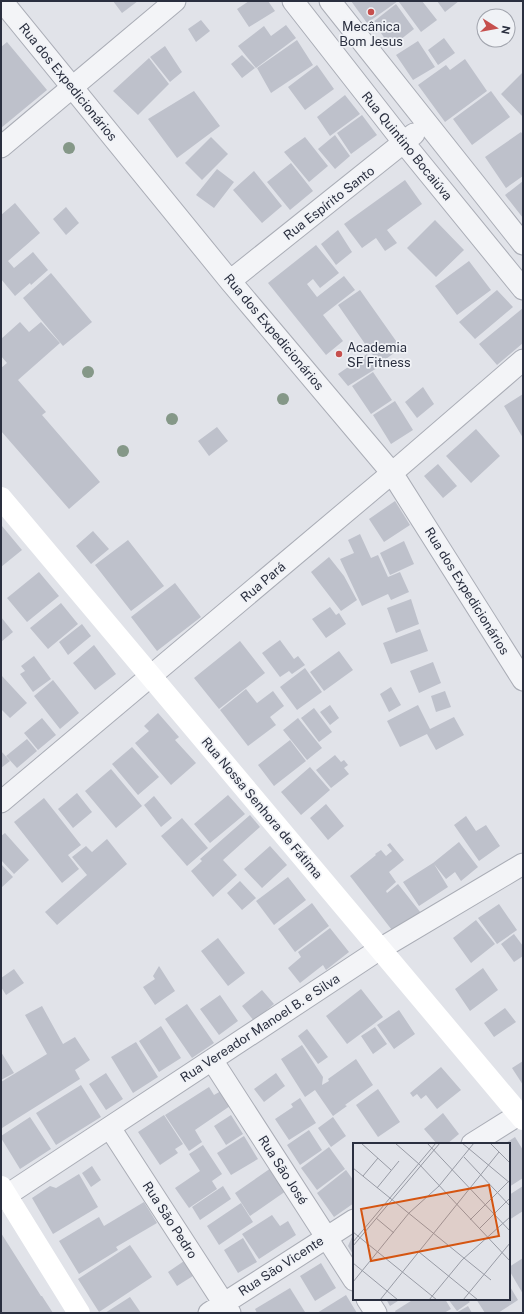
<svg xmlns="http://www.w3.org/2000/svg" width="524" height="1314" viewBox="0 0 524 1314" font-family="'Public Sans',sans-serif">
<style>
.building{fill:#bec1cb}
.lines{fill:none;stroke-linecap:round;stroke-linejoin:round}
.street-casing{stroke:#aaadb6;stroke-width:23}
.street{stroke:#f3f4f7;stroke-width:21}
.secondary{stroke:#fff;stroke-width:22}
.tree{fill:#859888}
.poi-dot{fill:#c64f4d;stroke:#f0f2f6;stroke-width:1.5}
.labels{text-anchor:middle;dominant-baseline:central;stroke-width:3.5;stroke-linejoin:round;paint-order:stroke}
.poi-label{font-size:13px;fill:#2a2f3f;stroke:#f0f2f6}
.street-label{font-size:13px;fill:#2a2f3f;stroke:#f0f2f6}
.inset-road{fill:none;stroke:#989ba5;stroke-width:1}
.view{fill:#d55511;fill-opacity:0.15;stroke:#d55511;stroke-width:2}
.inset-edge{fill:none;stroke:#2a2f3f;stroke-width:2}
</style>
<rect width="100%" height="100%" fill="#e1e3e9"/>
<path class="building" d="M113 1H138L122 13Z
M249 1H268L275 11 249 27 237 9Z
M351 1H398L367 23Z
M401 1H422L437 20 421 32 399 2Z
M437 1H459L445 12Z
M396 4 414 29 391 47 373 22Z
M201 20 210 31 196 42 188 29Z
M286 25 296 38 256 68 238 46 264 26 271 36Z
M444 38 455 53 438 65 428 50Z
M297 40 313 65 271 93 257 68Z
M418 41 435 67 413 80 396 55Z
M7 42 47 90 1 128V47Z
M165 46 182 72 170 82 150 57Z
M242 55 255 68 242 78 231 64Z
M149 58 169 84 138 115 113 91Z
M465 59 487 91 445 122 418 85 446 65 450 70Z
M317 65 334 89 305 110 288 87Z
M523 72V117L501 94Z
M194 91 220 126 177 158 148 119Z
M491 91 510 117 472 145 453 119Z
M345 95 360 114 330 136 317 117Z
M362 115 377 135 351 154 337 133Z
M521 132 523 135V176L506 188 485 157Z
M335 135 350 156 335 169 318 149Z
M211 137 228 154 202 180 185 163Z
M305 137 328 166 309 182 284 152Z
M291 163 313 191 290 210 267 182Z
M217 169 234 182 214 208 196 195Z
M254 171 282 206 262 223 233 190Z
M405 180 422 204 387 230 397 243 385 251 376 238 362 248 344 224Z
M523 181V218L505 195Z
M15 203 40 233 8 261 14 268 33 252 48 270 31 285 30 283 15 296 1 279V215Z
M66 207 79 223 66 235 53 219Z
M435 220 464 250 436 277 407 248Z
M338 230 352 252 336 265 321 244Z
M316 245 339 273 320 288 313 279 307 284 317 297 344 276 355 290 323 315 343 341 326 355 268 283Z
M469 261 491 290 457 315 435 286Z
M51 273 92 322 63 346 23 298Z
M360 290 401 348 379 364 338 305Z
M497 290 513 307 475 339 459 322Z
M523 308V343L497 365 479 344Z
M20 322 29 332 41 322 60 343 18 380 46 412 42 415 100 482 69 509 1 431V368L7 363 1 356V339Z
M367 354 377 368 348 386 338 374Z
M373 372 392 400 371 414 352 386Z
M423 387 434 404 417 418 405 402Z
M523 394V438L504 406Z
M395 401 413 430 391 444 373 415Z
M217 427 228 441 209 456 198 441Z
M476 429 500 456 471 483 446 456Z
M438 464 457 486 443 498 424 476Z
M395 501 410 525 384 542 369 519Z
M2 526 22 550 1 567V527Z
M93 531 109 549 91 564 76 546Z
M360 534 371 558 378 555 388 577 400 572 409 592 391 600 388 594 362 606 340 559 354 553 348 540Z
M128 540 164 586 131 611 95 565Z
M404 541 414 564 390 575 380 553Z
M329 557 344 576 357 600 341 611 311 572Z
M39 572 59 596 27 622 7 598Z
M175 583 201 617 157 651 131 617Z
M411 599 419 624 396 633 387 608Z
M61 603 78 624 48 649 30 628Z
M330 607 336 615 339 613 346 624 326 638 312 619Z
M1 617 13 632 1 642Z
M82 624 91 636 68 655 59 642Z
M420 629 428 651 391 664 383 643Z
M280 640 294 659 298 656 305 665 292 674 289 671 280 677 262 653Z
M240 641 265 673 219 709 194 678Z
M94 645 116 674 95 690 73 663Z
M339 651 353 670 324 691 310 672Z
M34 656 51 679 33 692 20 674 25 671 21 666Z
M433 662 441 683 419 693 410 671Z
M305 668 322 692 297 710 280 687Z
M2 676 27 703 10 718 1 709V677Z
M53 680 79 713 60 729 34 696Z
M391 687 401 705 389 712 380 694Z
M246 689 257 703 273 691 284 706 270 717 276 725 248 746 220 710Z
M445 691 451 707 436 712 431 696Z
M330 705 339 718 330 725 320 712Z
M418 705 430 729 454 717 464 735 436 750 427 734 400 747 387 721Z
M314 708 332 732 319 742 301 718Z
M158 713 179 737 175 740 196 763 171 785 135 743 149 731 144 726Z
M42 718 56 735 38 750 24 733Z
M298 718 322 748 307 760 283 730Z
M27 739 37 751 17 768 6 756Z
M290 740 306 761 274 786 258 765Z
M132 747 159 777 138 795 112 764Z
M1 751 10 761 1 768Z
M335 755 341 762 344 760 348 765 344 768 349 774 331 788 316 770Z
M310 767 330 790 301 815 281 792Z
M111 769 142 806 116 828 85 791Z
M77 793 92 812 73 828 58 809Z
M228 795 245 814 210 843 194 824Z
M154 796 172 818 161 827 144 805Z
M44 798 81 845 68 855 79 869 62 883 14 822Z
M326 804 344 826 328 840 310 818Z
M250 815 260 827 223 860 237 875 213 897 191 871 202 861 200 859Z
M466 816 476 831 486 825 500 846 479 861 454 825Z
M182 818 208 848 187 866 161 836Z
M5 833 29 860 14 874 1 860V836Z
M107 839 127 864 57 925 45 912 87 875 72 857 86 846 92 852Z
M459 842 478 867 461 881 455 872 446 879 434 864 448 887 419 906 403 882 433 863Z
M390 843 404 860 389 872 396 882 386 891 387 893 398 884 421 913 395 934 350 876 376 855 375 854 381 850 386 856 392 851 387 845Z
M270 846 287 865 262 888 244 869Z
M1 864 13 877 1 888Z
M288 877 306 900 274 925 256 901Z
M240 881 256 898 242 910 227 893Z
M312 903 329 926 295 952 278 929Z
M499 904 517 930 497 944 478 918Z
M476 920 495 944 471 963 453 938Z
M330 928 349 952 326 970 323 965 300 983 288 968 301 957 298 952Z
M514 934 523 946V956L514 962 501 944Z
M218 938 245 973 228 986 201 951Z
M159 966 175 991 155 1005 143 987 155 979 153 976Z
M483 968 498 990 470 1011 455 989Z
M14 969 24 983 6 995 1 987V978Z
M361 989 383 1017 347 1044 326 1016Z
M262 990 274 1004 254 1021 242 1006Z
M220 995 238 1021 219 1035 200 1009Z
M187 1004 214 1043 192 1058 165 1019Z
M42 1006 63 1044 75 1037 90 1060 75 1070 80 1079 2 1128 1 1082 47 1054 25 1015Z
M505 1008 516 1022 494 1037 484 1023Z
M399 1010 415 1034 394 1049 377 1025Z
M161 1026 181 1058 159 1072 139 1041Z
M375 1027 387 1044 373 1054 361 1036Z
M307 1029 328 1057 318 1064 298 1036Z
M136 1042 158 1077 133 1093 111 1057Z
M302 1045 323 1077 322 1085 329 1081 328 1079 356 1059 373 1085 345 1105 347 1106 333 1116 315 1090 305 1097 281 1059Z
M1 1052 14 1073 1 1080Z
M523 1061V1085L512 1068Z
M441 1067 461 1090 437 1109 426 1095 421 1099 417 1094 413 1097 410 1093Z
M106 1073 123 1099 106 1110 89 1084Z
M276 1073 285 1086 264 1102 254 1089Z
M81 1085 101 1117 56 1145 36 1113Z
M209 1087 214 1095 221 1091 230 1106 195 1130 202 1142 189 1151 165 1115Z
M378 1089 400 1122 378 1137 356 1105Z
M300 1098 316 1123 289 1140 275 1119 293 1107 291 1104Z
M443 1113 459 1134 447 1144H437L424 1129Z
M164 1115 183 1144 175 1149 178 1153 160 1165 138 1132Z
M231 1115 243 1134 226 1145 214 1126Z
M30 1117 51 1149 20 1169 1 1138V1136Z
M333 1117 346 1136 331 1147 318 1128Z
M309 1130 322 1150 300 1165 287 1145Z
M244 1136 258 1159 231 1175 217 1153Z
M515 1137 523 1150V1178L509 1187V1144H504Z
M203 1145 222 1174 212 1181 217 1189 189 1208 175 1188 200 1171 189 1154Z
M329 1147 345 1169 317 1190 301 1168Z
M92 1166 101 1180 91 1187 82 1173Z
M271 1168 286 1191 250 1216 235 1193Z
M346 1170 354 1181V1203L334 1217 317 1193Z
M79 1174 98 1207 53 1234 32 1198 50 1186 56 1188Z
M223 1186 231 1199 200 1220 192 1207Z
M523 1186V1211L509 1220V1195Z
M144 1202 157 1223 116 1247 118 1250 79 1274 59 1241 99 1217 104 1226Z
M241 1203 253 1222 219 1245 207 1226Z
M272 1215 280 1226 288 1221 296 1235 259 1259 242 1234Z
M1 1233 41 1296H42L53 1313H1Z
M354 1235V1256L348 1246 352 1237Z
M243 1238 257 1262 238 1273 224 1250Z
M130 1245 152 1277 99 1312 78 1279Z
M523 1258V1294L509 1270V1267Z
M187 1259 196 1274 177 1286 168 1272Z
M321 1263 336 1288 315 1301 300 1276Z
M509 1285 518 1300 498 1313H485L476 1299H509Z
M290 1288 305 1312 257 1313 255 1309Z
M346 1295 357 1313H317Z
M130 1297 141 1313H105Z
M386 1299H401L390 1306Z
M414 1299H445L451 1309 444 1313H396L395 1311Z
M448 1299H467L470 1302 457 1311Z
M468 1306 472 1313H456Z"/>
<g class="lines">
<defs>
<path id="street" d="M2 1 230 281 392 473 523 680
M293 1 404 143 523 289
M330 1 523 244
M1 147 175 1
M230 281 414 134
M1 802 392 473 523 360
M212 1060 354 1280
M110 1128 230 1313
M472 1144 523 1112
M1 1199 380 949 523 864
M367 1299 376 1313
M209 1313 354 1220"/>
</defs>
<use href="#street" class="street-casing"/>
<use href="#street" class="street"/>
<path class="secondary" d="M1 498 523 1119
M1 1187 79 1313"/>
</g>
<g class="tree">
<circle cx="69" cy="148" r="6"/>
<circle cx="88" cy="372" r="6"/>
<circle cx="283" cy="399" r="6"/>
<circle cx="172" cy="419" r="6"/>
<circle cx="123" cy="451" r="6"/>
</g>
<g class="poi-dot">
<circle cx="371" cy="12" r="4"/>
<circle cx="339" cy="354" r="4"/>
</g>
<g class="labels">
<g class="poi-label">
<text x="371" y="26">Mecânica<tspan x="371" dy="15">Bom Jesus</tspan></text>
<text x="347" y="347" text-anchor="start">Academia<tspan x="347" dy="15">SF Fitness</tspan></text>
</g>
<g class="street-label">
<text transform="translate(68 82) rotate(51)">Rua dos Expedicionários</text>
<text transform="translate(407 146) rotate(51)">Rua Quintino Bocaiúva</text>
<text transform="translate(329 203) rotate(-38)">Rua Espírito Santo</text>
<text transform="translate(274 332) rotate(50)">Rua dos Expedicionários</text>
<text transform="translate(263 582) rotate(-40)">Rua Pará</text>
<text transform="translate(467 591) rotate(58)">Rua dos Expedicionários</text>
<text transform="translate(262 808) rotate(50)">Rua Nossa Senhora de Fátima</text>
<text transform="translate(260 1028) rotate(-33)">Rua Vereador Manoel B. e Silva</text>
<text transform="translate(283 1170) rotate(57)">Rua São José</text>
<text transform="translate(170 1220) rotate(57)">Rua São Pedro</text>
<text transform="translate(281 1266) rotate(-33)">Rua São Vicente</text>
</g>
</g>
<g transform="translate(353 1143)">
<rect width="157" height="157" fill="#e1e3e9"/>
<path class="inset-road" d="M8 0 38 27M42 0 66 21 157 118M74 0 157 88M109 0 157 40M137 0 157 20M111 14 157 63M0 25 138 137M10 33 25 15M24 45 46 18M23 75 41 90M117 77 157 37M126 86 157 55M0 89 84 157M0 99 83 0M0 103 87 0M66 109 125 157M0 120 45 157M0 139 56 70 86 43 121 0M27 157 146 9M76 157 109 117 157 74M110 157 157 100"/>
<path class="view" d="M136 42 146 93 18 118 8 66Z"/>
<rect width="157" height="157" class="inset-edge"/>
</g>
<rect width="524" height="1314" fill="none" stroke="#2a2f3f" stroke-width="4"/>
<g transform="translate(496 28) rotate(101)"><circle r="19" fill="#f0f2f6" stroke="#a1a4ad"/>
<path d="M0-3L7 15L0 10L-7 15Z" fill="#c64f4d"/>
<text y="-6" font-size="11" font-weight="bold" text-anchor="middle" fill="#2a2f3f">N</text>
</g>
</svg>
